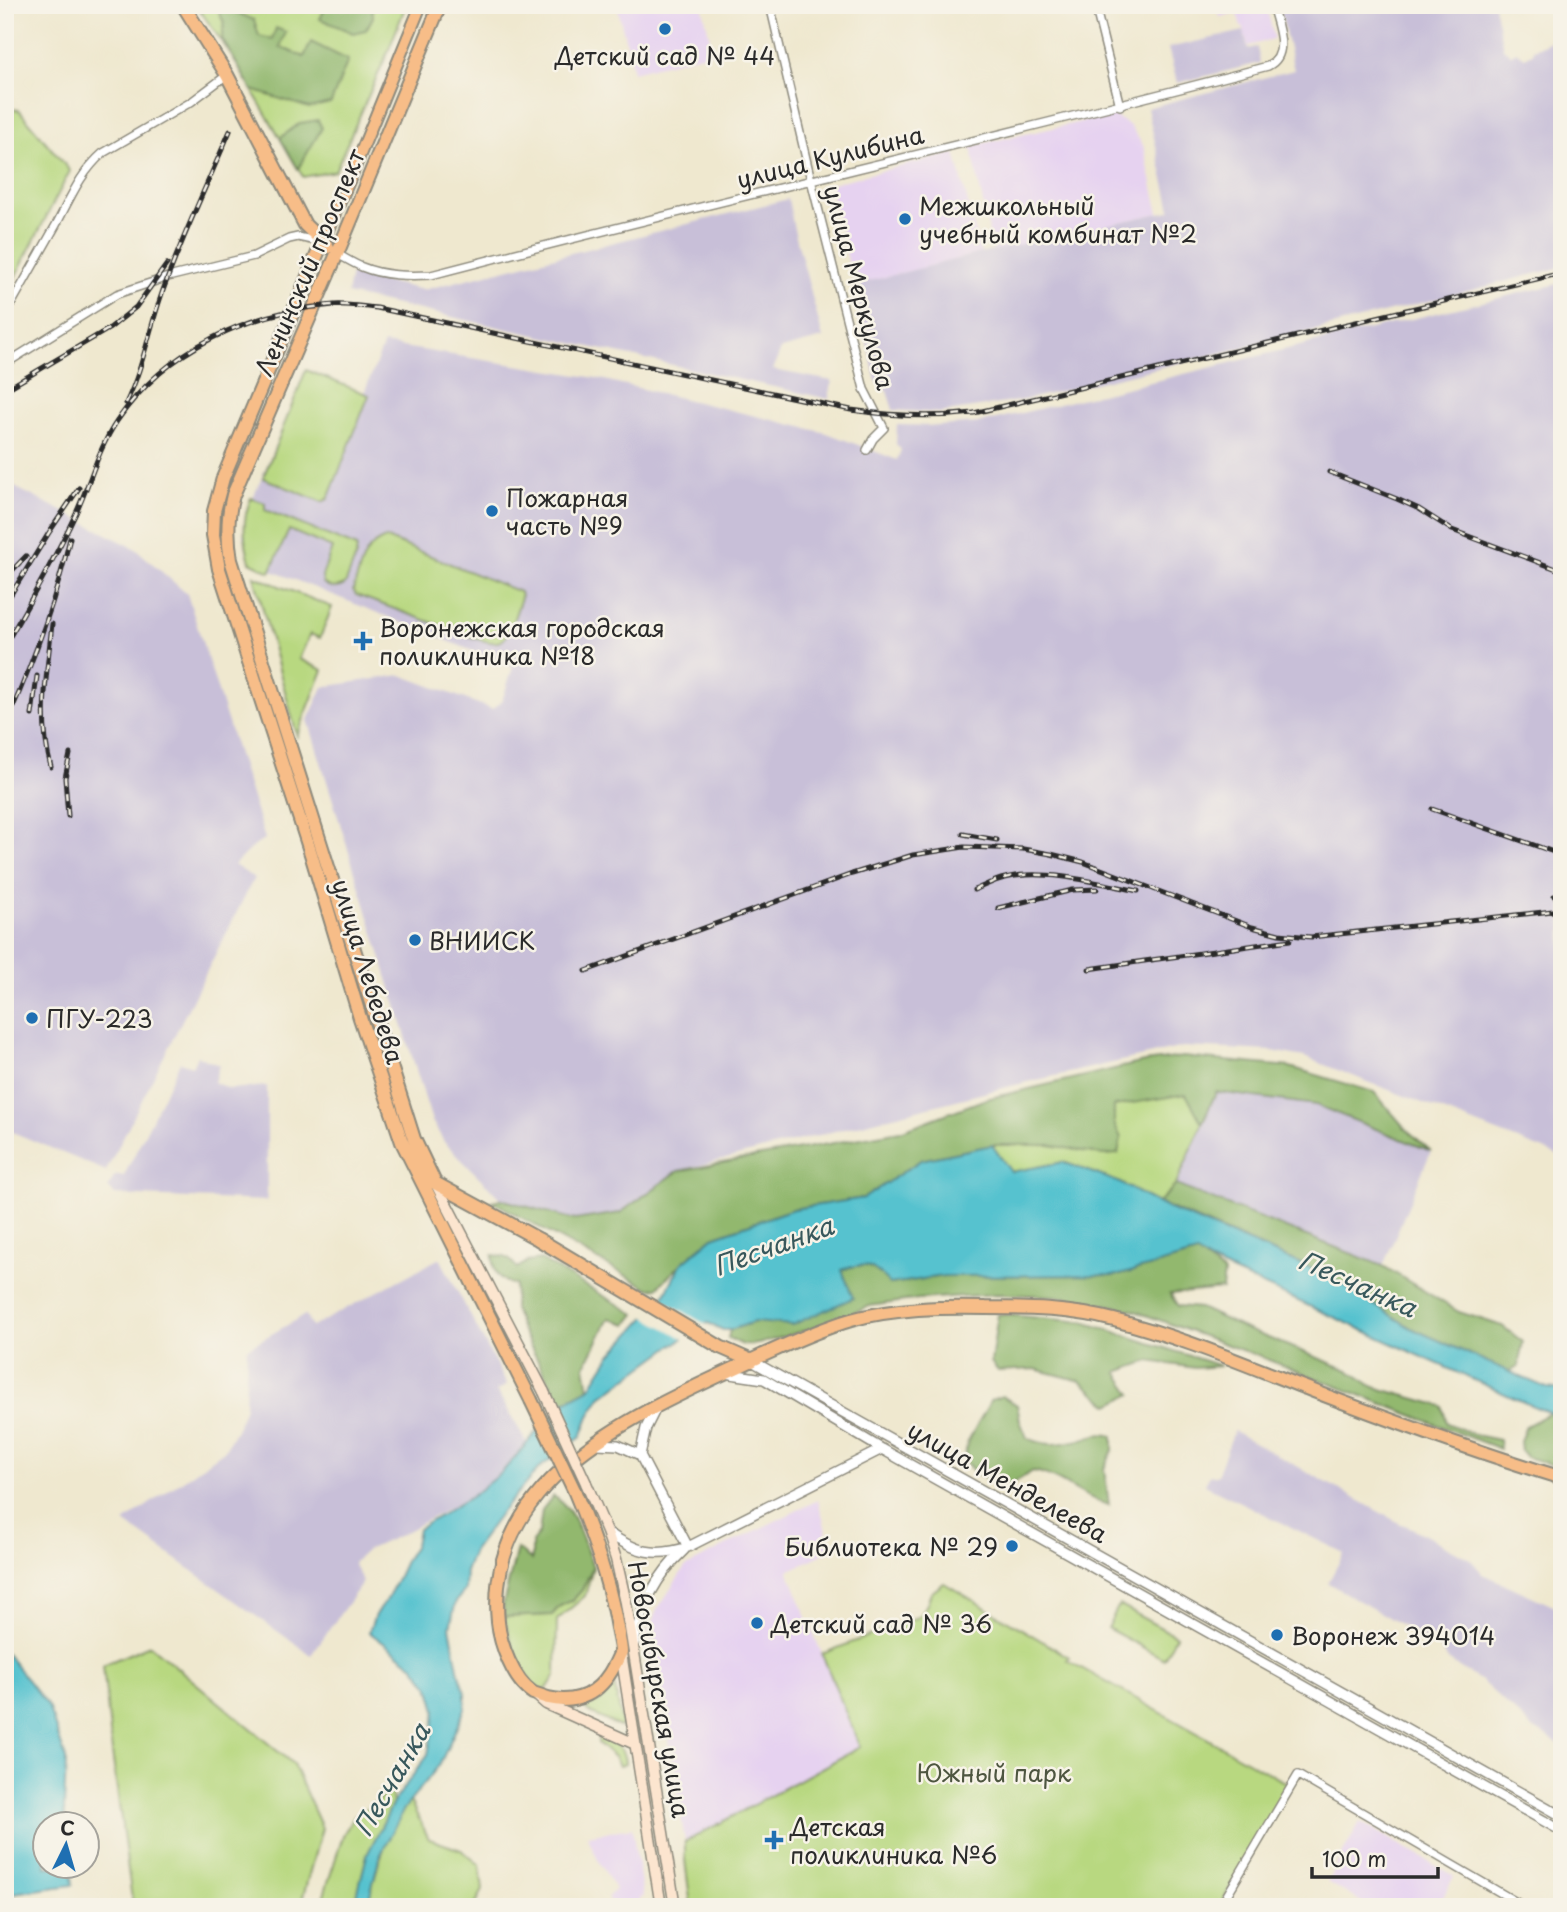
<svg xmlns="http://www.w3.org/2000/svg" width="1567" height="1912" viewBox="0 0 1567 1912" font-family="'Playpen Sans',sans-serif">
<style>
.built{fill:#e6d2f0}
.industrial{fill:#c8bfd8}
.green{fill:#b8d880;stroke:#728256;stroke-width:2}
.forest{fill:#92b86e;stroke:#5e724c;stroke-width:2}
.water{fill:#56c2cf;stroke:#40767d;stroke-width:2}
.pier{fill:#efe8cf}
.lines{fill:none;stroke-linecap:round;stroke-linejoin:round}
.minor-casing{stroke:#8d8a7d;stroke-width:10}
.tertiary-casing{stroke:#8d8a7d;stroke-width:12}
.secondary-casing{stroke:#8d8a7d;stroke-width:13}
.primary-casing{stroke:#8d8a7d;stroke-width:14}
.trunk-casing{stroke:#8d8a7d;stroke-width:16}
.minor{stroke:#fff;stroke-width:7}
.tertiary{stroke:#fff;stroke-width:9}
.secondary{stroke:#fce5cf;stroke-width:10}
.primary{stroke:#f7bd88;stroke-width:10}
.trunk{stroke:#f7bd88;stroke-width:12}
.rail-casing{stroke:#2b2b2b;stroke-width:5}
.rail{stroke:#f7f3e8;stroke-width:2.5;stroke-dasharray:8;stroke-linecap:butt}
.secondary-bridge-casing{stroke:#8d8a7d;stroke-width:13;stroke-linecap:butt}
.trunk-bridge-casing{stroke:#8d8a7d;stroke-width:16;stroke-linecap:butt}
.secondary-bridge{stroke:#fce5cf;stroke-width:10}
.trunk-bridge{stroke:#f7bd88;stroke-width:12}
.poi-dot{fill:#1f6fb2;stroke:#f7f3e8;stroke-width:2.5}
.labels{text-anchor:middle;dominant-baseline:central;stroke-width:5;stroke-linejoin:round;paint-order:stroke}
.poi-label{font-size:24px;fill:#2b2b2b;stroke:#f7f3e8;text-anchor:start}
.street-label{font-size:24px;fill:#2b2b2b;stroke:#f7f3e8}
.park-label{font-size:24px;fill:#4e5640;stroke:#f7f3e8}
.water-label{font-size:26px;font-style:italic;fill:#38585c;stroke:#f7f3e8}
</style>
<rect width="100%" height="100%" fill="#f7f3e8"/>
<filter id="ink" filterUnits="userSpaceOnUse"><feTurbulence type="fractalNoise" baseFrequency=".0143" numOctaves="2"/><feDisplacementMap in="SourceGraphic" scale="14" xChannelSelector="R" yChannelSelector="G"/><feConvolveMatrix kernelMatrix="1 2 1 2 8 2 1 2 1" color-interpolation-filters="sRGB"/></filter>
<filter id="wash" filterUnits="userSpaceOnUse"><feTurbulence type="fractalNoise" baseFrequency=".00686" numOctaves="4" result="noise"/><feDisplacementMap in="SourceGraphic" scale="28" xChannelSelector="R" yChannelSelector="G"/><feGaussianBlur stdDeviation="1.57" result="paint"/><feColorMatrix in="noise" values="0 0 0 0 0 0 0 0 0 0 0 0 0 0 0 0 0 1.4 0 .05"/><feComposite in="paint" operator="in"/></filter>
<g filter="url(#wash)">
<rect width="100%" height="100%" fill="#efe8cf"/>
<path class="built" d="M617 5H702L713 52 633 72Z
M1217 5H1266L1274 39 1248 46 1243 27H1241L1236 8H1233L1235 13 1220 17Z
M1113 115 1130 126 1143 145 1159 213 993 251 971 146Z
M955 153 981 253 854 285 829 184Z
M818 1500 831 1550 788 1571 860 1747 685 1842 660 1680 645 1644 648 1631 657 1610 685 1567 741 1538Z
M1360 1822 1454 1876 1438 1907H1370L1327 1882Z
M632 1828 643 1897 639 1898 641 1907H617L607 1898 615 1889 597 1858 587 1835Z"/>
<path class="industrial" d="M1279 5H1494L1503 48 1512 55 1516 51 1525 57 1534 52 1533 50 1562 35V267L1316 330 1024 400 940 413 893 410 887 391 876 381 854 285 981 253 1169 211 1171 209 1147 108 1294 70Z
M1244 31 1248 49 1257 47 1260 63 1177 83 1168 48Z
M788 199 794 229 823 338 781 349 773 370 832 381 829 399 347 294 351 274 423 290Z
M1562 283V1157L1304 1057 1272 1051 1183 1047 1015 1085 678 1171 620 1213 575 1220 532 1210 501 1199 444 1142 432 1121 308 720 323 687 401 675 492 709 502 701 513 667 250 562 243 536 249 508 304 375 362 398 384 344 596 378 827 433 897 460 901 450 896 444 897 425 939 426 980 423Z
M5 482 136 549 187 594 265 839 250 849 234 865 254 878 106 1171 10 1131 5 1132Z
M197 1056 219 1065 214 1082 229 1089 267 1086V1201L115 1195 108 1187 115 1176H124L180 1062 192 1066Z
M1216 1092 1316 1105 1431 1151 1383 1266 1176 1185Z
M440 1258 507 1385 497 1391 527 1443 503 1471 472 1496 400 1535 367 1550 353 1563 363 1582 311 1655 124 1522 224 1451 237 1428 245 1407 247 1348 305 1315 312 1327Z
M1234 1431 1401 1524 1410 1527 1470 1559 1483 1574 1562 1610V1746L1533 1728 1480 1680 1449 1661 1438 1646 1328 1583 1344 1553 1205 1485 1210 1474 1217 1476Z"/>
<path class="green" d="M196 5H406L387 54 335 171 303 177 230 53Z
M5 108 19 110 70 171 11 285 5 282Z
M306 370 369 395 328 499 322 502 263 478Z
M251 498 265 503V510L357 547 356 556 345 585C336 589 331 589 323 583L322 576 332 548 289 530 270 572 250 562C244 539 241 522 251 498Z
M386 538 520 592 521 598C517 608 510 637 501 641 493 644 485 641 477 639L356 595 353 590C361 568 362 546 386 538Z
M254 576 332 607 320 638 310 634 299 659 323 670 297 736Z
M1216 1092 1176 1185 1158 1203 1118 1182 1064 1162 1011 1172 992 1145 1060 1115 1126 1093Z
M593 1567 585 1596 557 1620 556 1675 546 1690 535 1687 516 1659 504 1617 552 1615 560 1606 573 1600 582 1590Z
M944 1583 1069 1657 1067 1660 1290 1785 1219 1907H691L685 1860V1842L860 1747 822 1654 918 1617 926 1606 931 1593Z
M1119 1605 1176 1636 1164 1659 1107 1628Z
M150 1645 293 1764 322 1828 300 1907H133L112 1752 103 1665Z
M615 1687 622 1724 620 1727 588 1712 585 1708 600 1701Z
M600 1737C614 1741 625 1749 625 1764L619 1766 614 1757 598 1743V1739Z
M391 1791 393 1803 367 1855 354 1907H320L344 1833 354 1817Z
M410 1801 429 1839 461 1850 480 1865 483 1890 474 1907H367C376 1870 386 1831 410 1801Z"/>
<path class="forest" d="M219 5 254 20 259 36 272 39 276 28 286 32 280 47 304 57 311 42 348 60 331 103 309 108 252 90 222 39 224 23 217 8Z
M325 5H372L373 17 366 30 353 33 320 19 326 6Z
M318 120 322 128 298 169 280 138 300 123Z
M1183 1057 1290 1067 1374 1092 1405 1128 1431 1151 1316 1105 1216 1092 1202 1123 1186 1094 1114 1106V1123L1121 1138 1118 1154 1103 1155 1050 1145H992L921 1160 864 1198 793 1209 713 1237 681 1264 657 1288 650 1289 492 1201 501 1199 575 1220 620 1213 678 1171 900 1131 986 1099 1144 1062Z
M1176 1185 1383 1266 1459 1312 1502 1326 1523 1342 1518 1367 1509 1372 1411 1328 1327 1275 1158 1203Z
M1197 1253 1224 1273 1222 1289 1170 1294 1178 1306 1200 1308 1243 1328 1348 1370 1374 1387 1442 1406 1447 1423 1475 1435 1499 1440 1500 1449 1266 1359 1132 1310 1090 1301 1055 1296 997 1294 919 1299 870 1306 811 1329 758 1344 743 1345 728 1338 730 1330 754 1322 852 1298 842 1270C866 1260 874 1267 891 1284L944 1276 1120 1275Z
M493 1255C505 1256 510 1258 517 1268L527 1262 541 1260 635 1314 627 1324 609 1318 585 1366 589 1389 561 1404 522 1330 514 1309 515 1285C499 1281 492 1272 493 1255Z
M998 1314 1084 1322 1221 1366 1195 1368 1149 1361 1117 1372 1132 1394 1109 1405 1081 1381 1035 1369 998 1371 991 1362Z
M1002 1396 1017 1405 1020 1421 1027 1438C1045 1446 1056 1445 1075 1441 1092 1438 1095 1431 1113 1436V1450L1104 1469 1109 1505C1082 1498 1061 1476 1033 1471L1010 1485C988 1481 978 1479 964 1460L968 1441 991 1400Z
M1550 1413 1562 1415V1468L1526 1457 1521 1451 1520 1441 1526 1426Z
M553 1496C576 1508 584 1545 593 1567L582 1590 573 1600 560 1606 552 1615 504 1617 503 1604 517 1549 532 1560V1542L539 1533 542 1510Z"/>
<path class="water" d="M992 1145 1011 1172 1063 1162 1118 1182 1167 1208 1327 1275 1411 1328 1521 1377 1547 1388 1562 1390V1415L1550 1413 1514 1398 1209 1261 1197 1253 1120 1275 944 1276 890 1284C875 1267 866 1260 842 1270L853 1298 792 1325 754 1322 730 1330H723L708 1323 668 1348 601 1397 589 1416 581 1437 539 1468 503 1510 473 1551 466 1569 465 1590 456 1601 450 1627 459 1674 465 1693V1709L440 1764 404 1809 379 1858 367 1907H354L367 1855 393 1803 428 1754 436 1710 429 1686 414 1666 369 1632 375 1615 389 1596 406 1559 415 1545 418 1529 472 1496 503 1471 561 1404 589 1389 610 1356 663 1298 681 1264 713 1237 793 1209 864 1198 921 1160Z
M5 1652 48 1706 66 1759 64 1810 66 1824 46 1825V1867H71L73 1885 5 1894Z"/>
<path class="pier" d="M658 1297 716 1330 709 1327 686 1340 642 1315Z"/>
</g>
<g filter="url(#ink)">
<g class="lines">
<defs>
<path id="minor" d="M770 5 811 180 864 389 884 428 873 439 867 450
M1095 5 1120 106
M337 254C345 258 354 264 362 267 384 276 408 276 431 275 709 202 990 140 1268 66 1291 55 1277 25 1272 5
M5 315C22 285 39 255 56 225 70 199 80 173 103 153L191 102 227 75
M5 364 117 294 168 277 254 256 289 239 298 237 321 242
M1220 1907 1298 1775 1525 1907"/>
<path id="tertiary" d="M752 1361 1562 1816
M724 1373 764 1379 882 1449 1562 1831
M597 1444 618 1445 640 1455 688 1547
M640 1455 646 1428 656 1408
M607 1532C635 1552 655 1558 688 1547L882 1449
M634 1644C640 1607 657 1575 684 1550"/>
<path id="secondary" d="M436 1184 544 1392
M586 1483 607 1532 616 1559 626 1603 675 1907
M621 1653 661 1907
M537 1696 546 1704 635 1744"/>
<path id="primary" d="M322 243 350 179 421 5"/>
<path id="trunk" d="M183 5 227 75 305 225 328 247
M440 5 337 254 233 495C227 517 227 537 231 560L414 1139 435 1183 538 1239 720 1347 752 1361
M322 243 223 478 214 511 213 535 219 569 311 854 360 1018 402 1142 531 1400
M574 1490C593 1535 609 1580 617 1628 618 1635 621 1645 621 1652 620 1653 615 1665 614 1666 600 1693 578 1705 548 1698 545 1697 536 1694 533 1693 513 1680 500 1644 498 1622 483 1472 651 1408 761 1356 790 1343 820 1329 851 1320 894 1308 942 1307 986 1308 1030 1308 1072 1309 1114 1320 1182 1337 1246 1365 1311 1390 1394 1422 1477 1452 1562 1478"/>
</defs>
<use href="#minor" class="minor-casing"/>
<use href="#tertiary" class="tertiary-casing"/>
<use href="#secondary" class="secondary-casing"/>
<use href="#primary" class="primary-casing"/>
<use href="#trunk" class="trunk-casing"/>
<use href="#minor" class="minor"/>
<use href="#tertiary" class="tertiary"/>
<use href="#secondary" class="secondary"/>
<use href="#primary" class="primary"/>
<use href="#trunk" class="trunk"/>
<defs>
<path id="rail" d="M5 390 110 328 136 307 167 264
M126 403C144 366 150 324 165 285 184 233 208 182 230 131
M1329 472 1397 499 1419 509 1452 530 1562 571
M5 578 26 556
M5 604 50 531 79 488
M5 645C30 602 55 558 76 513 90 483 98 449 117 421 166 349 249 311 334 305 348 304 363 307 377 308L851 410C892 416 932 418 974 413L1562 273
M10 714C35 657 56 598 70 538
M32 715 37 676
M51 767C38 719 47 673 52 624
M1432 809 1562 855
M68 816 65 778 70 754
M963 834 997 840
M974 890C984 886 995 880 1005 878 1042 868 1100 883 1138 891
M1554 896 1562 895
M998 908 1073 890 1097 889
M1089 969 1290 940
M586 971 852 874 913 855 964 847 1023 849 1051 854 1083 862 1252 927 1279 934 1311 937 1562 910"/>
</defs>
<use href="#rail" class="rail-casing"/>
<use href="#rail" class="rail"/>
<defs>
<path id="secondary-bridge" d="M544 1392 586 1483"/>
<path id="trunk-bridge" d="M531 1400 574 1490"/>
</defs>
<use href="#secondary-bridge" class="secondary-bridge-casing"/>
<use href="#trunk-bridge" class="trunk-bridge-casing"/>
<use href="#secondary-bridge" class="secondary-bridge"/>
<use href="#trunk-bridge" class="trunk-bridge"/>
</g>
</g>
<g class="poi-dot">
<circle cx="665" cy="29" r="7"/>
<circle cx="905" cy="219" r="7"/>
<circle cx="492" cy="511" r="7"/>
<path d="M359.5 630.5h7v7h7v7h-7v7h-7v-7h-7v-7h7z"/>
<circle cx="415" cy="940" r="7"/>
<circle cx="32" cy="1018" r="7"/>
<circle cx="1012" cy="1546" r="7"/>
<circle cx="757" cy="1623" r="7"/>
<circle cx="1277" cy="1635" r="7"/>
<path d="M770.5 1829.5h7v7h7v7h-7v7h-7v-7h-7v-7h7z"/>
</g>
<g class="labels">
<g class="poi-label">
<text x="665" y="55" text-anchor="middle">Детский сад № 44</text>
<text x="919" y="205">Межшкольный<tspan x="919" dy="28">учебный комбинат №2</tspan></text>
<text x="506" y="497">Пожарная<tspan x="506" dy="28">часть №9</tspan></text>
<text x="379" y="627">Воронежская городская<tspan x="379" dy="28">поликлиника №18</tspan></text>
<text x="429" y="940">ВНИИСК</text>
<text x="46" y="1018">ПГУ-223</text>
<text x="998" y="1546" text-anchor="end">Библиотека № 29</text>
<text x="771" y="1623">Детский сад № 36</text>
<text x="1291" y="1635">Воронеж 394014</text>
<text x="790" y="1826">Детская<tspan x="790" dy="28">поликлиника №6</tspan></text>
</g>
<g class="street-label">
<text transform="translate(830 156) rotate(-14)">улица Кулибина</text>
<text transform="translate(309 262) rotate(-67)">Ленинский проспект</text>
<text transform="translate(860 287) rotate(75)">улица Меркулова</text>
<text transform="translate(369 971) rotate(73)">улица Лебедева</text>
<text transform="translate(1008 1481) rotate(29)">улица Менделеева</text>
<text transform="translate(660 1689) rotate(80)">Новосибирская улица</text>
</g>
<g class="park-label">
<text x="994" y="1772">Южный парк</text>
</g>
<g class="water-label">
<text transform="translate(773 1245) rotate(-20)">Песчанка</text>
<text transform="translate(1358 1283) rotate(24)">Песчанка</text>
<text transform="translate(391 1779) rotate(-60)">Песчанка</text>
</g>
</g>
<rect width="1567" height="1912" fill="none" stroke="#f7f3e8" stroke-width="28"/>
<g transform="translate(66 1845) rotate(5)"><circle r="33" fill="#f7f3e8" stroke="#a5a39c" stroke-width="2"/>
<path d="M0-5L12 26L0 18L-12 26Z" fill="#1f6fb2"/>
<text y="-10" font-size="19" font-weight="bold" text-anchor="middle" fill="#2b2b2b">С</text>
</g>
<path d="M1312 1867v10h126v-10" fill="none" stroke="#2b2b2b" stroke-width="3.5"/>
<text x="1322" y="1867" font-size="21" fill="#2b2b2b" stroke="#f7f3e8" stroke-width="5" paint-order="stroke">100 m</text>
</svg>
